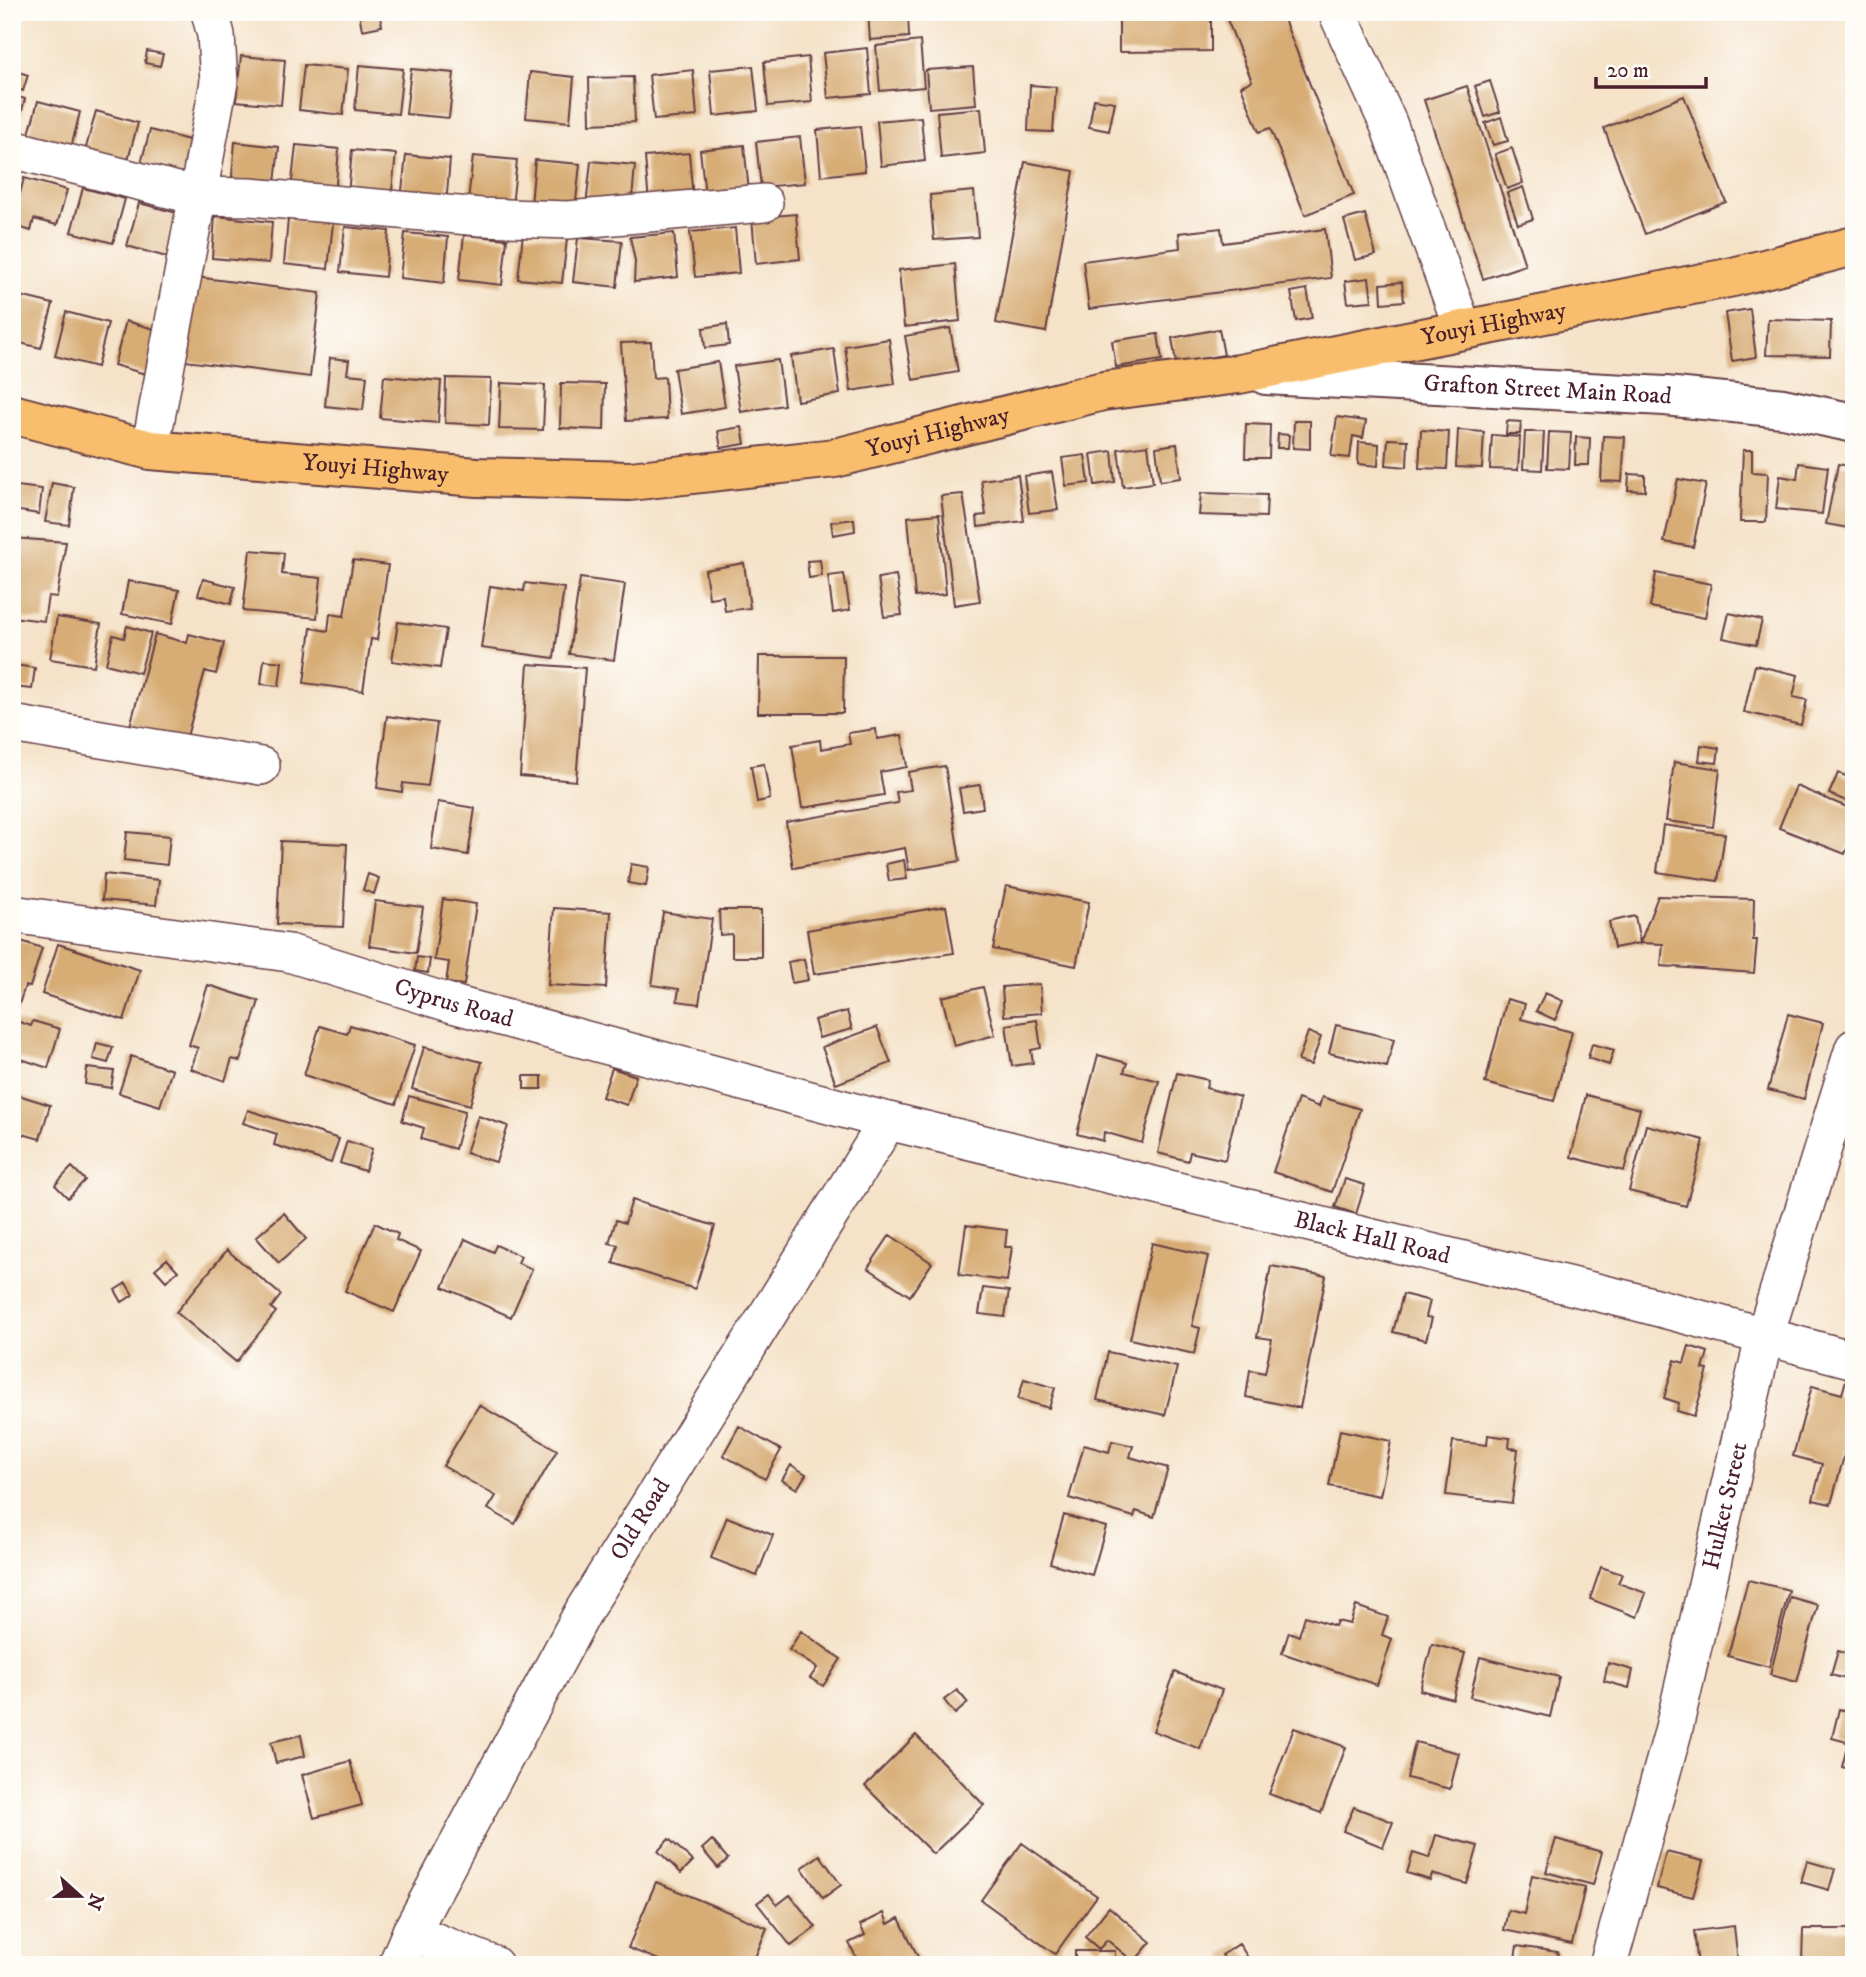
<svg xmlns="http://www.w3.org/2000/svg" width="1866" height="1977" viewBox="0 0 1866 1977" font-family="'IM FELL DW Pica',serif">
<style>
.building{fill:#d7ac75}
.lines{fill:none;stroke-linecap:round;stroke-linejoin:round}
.minor-casing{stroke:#643c43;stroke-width:40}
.tertiary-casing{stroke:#643c43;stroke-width:42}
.primary-casing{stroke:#643c43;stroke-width:42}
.minor{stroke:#fff;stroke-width:37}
.tertiary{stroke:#fff;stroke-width:38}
.primary{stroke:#f9be6d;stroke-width:38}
.labels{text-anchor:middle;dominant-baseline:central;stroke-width:6;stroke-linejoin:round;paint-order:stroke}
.street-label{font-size:24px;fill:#4a1f2b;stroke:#fdfcf7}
</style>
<rect width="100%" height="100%" fill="#fdfcf7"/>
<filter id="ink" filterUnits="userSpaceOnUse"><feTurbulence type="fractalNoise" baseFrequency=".0143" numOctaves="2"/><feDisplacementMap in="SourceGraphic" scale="14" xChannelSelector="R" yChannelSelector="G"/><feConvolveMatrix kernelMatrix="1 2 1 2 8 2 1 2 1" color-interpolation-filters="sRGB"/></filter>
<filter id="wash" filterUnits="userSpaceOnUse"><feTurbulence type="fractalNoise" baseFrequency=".00686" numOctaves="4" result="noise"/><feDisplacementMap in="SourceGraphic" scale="28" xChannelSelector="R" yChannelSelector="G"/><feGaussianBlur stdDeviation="1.57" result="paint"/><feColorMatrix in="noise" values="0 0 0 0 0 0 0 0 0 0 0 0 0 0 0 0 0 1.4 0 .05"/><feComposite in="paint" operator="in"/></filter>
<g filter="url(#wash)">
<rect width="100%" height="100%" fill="#f5e2c8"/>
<g id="blocks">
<path class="building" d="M359 12H380L382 26 362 30Z
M868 12H908L909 37 870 40Z
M1119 12H1211V51L1119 52Z
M1224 12H1281L1354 195 1305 215 1270 128 1259 132 1241 86 1252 81Z
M920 41 924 87 880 91 876 46Z
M867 48 871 94 828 98 823 53Z
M147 51 163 54 160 66 145 63Z
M241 56 285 60 281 105 236 101Z
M808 57 812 102 768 106 764 62Z
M304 65 348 69 343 115 299 110Z
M359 65 403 69 398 114 355 110Z
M753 66 758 111 714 116 710 70Z
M973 67 976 104 929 108 926 70Z
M411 69 454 73 449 118 406 114Z
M12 70 28 75 23 91 12 87Z
M693 70 697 116 654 120 649 75Z
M530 72 574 77 570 122 526 118Z
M633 77 635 122 590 124 589 78Z
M1490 81 1500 112 1485 117 1475 86Z
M1030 85 1056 87 1053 132 1028 131Z
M1467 86 1525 265 1483 279 1424 100Z
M12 95 25 99 13 144H12Z
M1684 96 1726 202 1645 234 1604 128Z
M1094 99 1115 102 1109 131 1089 127Z
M38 101 80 112 69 156 26 145Z
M981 108 985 153 941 158 937 112Z
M96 111 138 123 126 167 84 155Z
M921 117 925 161 881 166 877 121Z
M1501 117 1508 141 1493 145 1485 123Z
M860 126 865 171 821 176 817 130Z
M150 130 193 141 181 185 138 174Z
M800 137 805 183 761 187 756 142Z
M235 142 279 147 274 192 231 188Z
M296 145 339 149 335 195 291 190Z
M744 145 749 191 705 195 700 150Z
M1512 148 1523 183 1507 189 1495 154Z
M352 150 396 154 391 199 348 195Z
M689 153 693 199 649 203 645 157Z
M406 155 450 159 446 205 401 200Z
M473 156 517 160 512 206 468 201Z
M535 160 580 164 575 210 531 205Z
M591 161 635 165 631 211 586 206Z
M1025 162 1074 171 1046 332 996 323Z
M24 178 67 190 57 225 34 219 31 231 12 225Z
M1523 187 1533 219 1518 224 1507 193Z
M83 188 125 199 113 243 71 232Z
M974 191 978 237 934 240 930 195Z
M139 203 181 214 170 258 127 246Z
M796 214 800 259 756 264 752 218Z
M1365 214 1376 255 1355 260 1344 220Z
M215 216 272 222 269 263 212 258Z
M288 219 333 223 328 269 284 264Z
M345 227 389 231 385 277 340 272Z
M735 228 739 273 695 277 690 232Z
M1221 228 1223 243 1325 229 1331 278 1089 309 1083 261 1180 248 1179 233Z
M405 233 448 237 444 283 400 278Z
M674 233 678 277 634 282 635 261 630 237Z
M523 234 567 239 562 283 518 279Z
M464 235 507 239 502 285 459 280Z
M578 238 622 241 617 287 573 282Z
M955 264 960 321 904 327 899 270Z
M196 277 320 293 310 377 185 361Z
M1369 278 1372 301 1348 303 1345 281Z
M1402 282 1404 301 1382 303 1381 284Z
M1307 289 1312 318 1296 321 1291 292Z
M12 294 53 304 41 348 12 341Z
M1750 309 1756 357 1732 361 1725 313Z
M66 312 108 323 97 367 55 356Z
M1768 319 1831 321 1830 356 1766 355Z
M126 321 168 333 156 377 114 365Z
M727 324 729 345 705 348 703 328Z
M950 328 958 372 913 380 905 336Z
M1219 329 1224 355 1176 363 1172 338Z
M1158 334 1162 360 1116 367 1112 341Z
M889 339 895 384 851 391 845 346Z
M651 342 653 378 665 377 667 419 626 421 621 343Z
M834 349 840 394 797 401 791 356Z
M330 358 349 360 347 374 367 376 363 410 325 406Z
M778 360 784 405 741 412 734 366Z
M718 362 725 407 681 414 674 369Z
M384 376 441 381 438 423 380 418Z
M446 378 491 379 489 425 445 423Z
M501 383 545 385 543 430 499 429Z
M561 383 605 384 604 430 560 428Z
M1337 417 1366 421 1363 438 1353 436 1350 458 1331 456Z
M1294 421H1310V449L1293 448Z
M1507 421 1521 422 1520 434H1506Z
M1246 424 1270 425 1269 458H1245Z
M742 427 745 444 721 448 718 431Z
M1421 430 1449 432 1447 469 1419 468Z
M1458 430 1484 432 1482 468 1456 467Z
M1525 432H1544L1542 470 1523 469Z
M1549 432 1571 433 1569 469 1547 468Z
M1278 434 1289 435 1288 448H1277Z
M1492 435 1520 437 1518 470 1490 469Z
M1603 436 1625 437 1622 482 1601 481Z
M1576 437 1590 438 1589 465H1575Z
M1388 439 1408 440 1407 467 1386 465Z
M1359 442 1379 444 1378 466 1358 464Z
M1177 444 1181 478 1160 481 1156 447Z
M1148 445 1153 483 1123 487 1118 449Z
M1743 450H1752V472L1768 473 1766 522H1740Z
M1112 451 1115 482 1095 485 1091 454Z
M1085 455 1089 483 1066 486 1062 458Z
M1799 463 1828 467 1822 514 1776 509 1780 476 1797 479Z
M1838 464 1854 467V529L1826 524Z
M1052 472 1058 510 1029 513 1024 476Z
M1629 474 1645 475V491L1628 490Z
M1018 475 1024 521 978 527 977 516 986 515 981 480Z
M1678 479 1706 484 1693 547 1664 542Z
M52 483 74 487 69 525 45 522Z
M17 486 42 489 39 514 13 510Z
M1201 493 1267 495 1266 517 1199 515Z
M963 494 980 601 954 605 941 496Z
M939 514 946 594 915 597 908 517Z
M854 519 855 531 833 535 831 522Z
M12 538 66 542 57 597 48 596 44 621 12 617Z
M250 550 284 553 282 574 321 578 317 618 243 611Z
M353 560 388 565 377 640 371 639 363 691 304 683 311 628 328 631 330 614 344 616Z
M820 560 822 576 809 578 807 561Z
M744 563 750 608 725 611 723 596 709 598 705 570Z
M1656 573 1711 584 1705 618 1650 607Z
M844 574 850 610 833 613 828 576Z
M896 575 902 615 884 617 878 578Z
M580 578 625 584 614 660 569 654Z
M203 579 235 587 231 604 198 595Z
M128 581 179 590 172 624 122 614Z
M525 583 564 588 554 658 481 648 490 586 524 591Z
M1729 613 1762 620 1756 645 1723 638Z
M57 617 101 624 94 666 50 659Z
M398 622 446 629 440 668 392 661Z
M127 626 151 633 140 673 106 664 113 635 124 638Z
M155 634 187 643 189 634 224 643 216 674 205 671 186 740 130 726Z
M759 656H844L843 713H758Z
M264 660 282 662 279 686 261 684Z
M528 664 585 668 576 781 520 776Z
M15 665 35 668 32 689 12 687Z
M1755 665 1798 675 1793 697 1807 700 1801 725 1744 712Z
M387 716 437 723 428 786 403 783 402 792 377 788Z
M876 729 877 739 902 735 907 767 880 772 884 795 802 808 792 745 820 740 821 749 850 744 848 733Z
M1701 745 1719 748 1717 763 1699 761Z
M1674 762 1720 769 1713 827 1666 821Z
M764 764 770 799 757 802 751 766Z
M945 766 960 861 909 870 905 848 793 868 786 822 898 803 896 792 911 790 908 772Z
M1838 773 1854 779V804L1829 794Z
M980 785 983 808 963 811 959 788Z
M1796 786 1854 810V832L1845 854 1779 828Z
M438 802 475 808 468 855 431 849Z
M1663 825 1725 834 1718 881 1657 872Z
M127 832 170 836 167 865 124 860Z
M281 841 347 844 343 927 277 924Z
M904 860 907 879 889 881 886 864Z
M631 864 649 867 646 886 628 883Z
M104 874 159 880 156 905 102 900Z
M368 874 379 878 374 894 363 890Z
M1006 886 1089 902 1076 966 993 949Z
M1658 896 1754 899 1753 940H1757L1754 973 1661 966 1663 944 1640 943 1614 948 1609 922 1635 916 1640 943Z
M443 899 476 904 464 985 446 983 449 962 434 960Z
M375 901 423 907 416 953 369 946Z
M946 906 954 953 814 974 807 930Z
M554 908 611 912 606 988 548 985Z
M719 910H761V957H732V934L720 935Z
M663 912 712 919 699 1004 677 1001 679 989 652 985Z
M12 938 42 948 30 987 25 986 14 1020 31 1026 33 1021 60 1029 48 1068 12 1056Z
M58 944 140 970 124 1020 42 994Z
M417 957 430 959 428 973 415 971Z
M804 959 808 980 792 983 788 962Z
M1040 984 1042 1013 1004 1016 1002 987Z
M208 985 259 1001 240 1061 232 1059 225 1081 191 1069 198 1048 189 1045Z
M983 987 995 1035 954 1046 942 997Z
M1545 993 1563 1001 1555 1020 1536 1011Z
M1507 999 1525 1004 1521 1019 1572 1032 1554 1101 1485 1083Z
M847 1011 852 1029 819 1038 814 1020Z
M1788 1014 1823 1023 1804 1099 1768 1090Z
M1037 1020 1041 1048 1031 1050 1033 1063 1012 1066 1006 1025Z
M350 1025 415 1045 396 1104 304 1075 320 1026 347 1034Z
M1336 1025 1394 1039 1387 1067 1329 1053Z
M877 1027 891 1063 836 1084 822 1047Z
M1308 1032 1321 1037 1311 1065 1298 1061Z
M97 1043 113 1047 108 1063 93 1059Z
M1592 1044 1614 1050 1609 1065 1588 1058Z
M424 1047 482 1062 470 1105 412 1089Z
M1098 1055 1127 1063 1124 1072 1159 1081 1142 1143 1104 1132 1103 1141 1077 1134Z
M131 1056 172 1070 160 1106 119 1093Z
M87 1068 114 1071 111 1088 85 1084Z
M612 1068 636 1076 627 1105 602 1097Z
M1177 1073 1208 1080 1206 1088 1240 1097 1225 1160 1190 1152 1188 1161 1158 1153Z
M524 1076H542V1089H524Z
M12 1093 50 1105 40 1139 12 1131Z
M1586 1095 1640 1109 1624 1171 1571 1157Z
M409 1096 465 1111 455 1149 421 1139 424 1128 402 1121Z
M1322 1097 1360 1109 1332 1192 1273 1172 1298 1099 1319 1107Z
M248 1110 339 1139 331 1163 274 1145 277 1134 243 1123Z
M478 1116 508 1126 496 1162 466 1153Z
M1646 1125 1704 1140 1686 1206 1629 1191Z
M347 1141 372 1149 365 1171 340 1163Z
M72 1167 85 1180 68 1198 55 1185Z
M1345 1179 1365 1185 1356 1214 1335 1207Z
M632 1200 715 1226 695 1289 613 1263 618 1245 609 1243 616 1220 625 1223Z
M284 1213 306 1239 279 1263 256 1237Z
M375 1223 398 1234 396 1240 421 1251 394 1312 345 1291Z
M966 1225 1007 1230 1005 1247H1012L1007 1281 959 1275Z
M890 1235 932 1263 910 1296 868 1268Z
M465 1239 493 1252 496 1245 521 1256 518 1263 532 1269 511 1317 443 1287Z
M1152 1243 1208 1256 1192 1326 1200 1328 1194 1354 1130 1339Z
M227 1250 281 1295 271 1308 276 1312 236 1362 176 1312Z
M167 1259 178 1271 166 1281 155 1269Z
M1271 1266 1326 1276 1300 1408 1246 1397 1250 1370 1265 1373 1272 1339 1257 1337Z
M126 1283 133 1295 122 1302 115 1290Z
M983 1288 1009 1291 1005 1317 979 1314Z
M1403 1294 1430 1301 1426 1317 1432 1318 1426 1340 1393 1332Z
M1689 1346 1708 1352 1703 1369 1708 1370 1694 1416 1677 1411 1679 1403 1664 1398 1675 1360 1684 1363Z
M1108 1352 1177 1367 1165 1415 1097 1400Z
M1024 1379 1055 1388 1049 1408 1018 1399Z
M1846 1380 1854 1382V1435L1850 1434 1831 1504 1813 1500 1822 1464 1793 1456 1812 1386 1842 1394Z
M479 1405 557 1450 515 1524 488 1509 496 1496 443 1466Z
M739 1426 781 1450 765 1479 723 1455Z
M1340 1430 1391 1441 1380 1496 1329 1486Z
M1488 1435 1510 1438 1509 1448 1518 1449 1512 1503 1446 1495 1453 1441 1487 1445Z
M1112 1441 1133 1446 1130 1457 1168 1468 1154 1517 1136 1511 1134 1517 1069 1498 1084 1445 1109 1452Z
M791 1465 806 1474 797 1489 782 1480Z
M1064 1515 1106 1527 1092 1575 1050 1563Z
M727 1517 773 1535 757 1576 711 1558Z
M1601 1567 1622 1574 1618 1583 1646 1593 1637 1617 1590 1599Z
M1748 1580 1789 1590 1769 1667 1728 1656Z
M1790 1597 1818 1605 1797 1682 1770 1675Z
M1356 1606 1388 1617 1382 1635 1392 1639 1377 1685 1282 1653 1289 1632 1299 1636 1305 1616 1335 1626 1337 1621 1350 1624Z
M801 1631 841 1659 823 1686 810 1678 817 1668 789 1650Z
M1432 1644 1465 1653 1453 1699 1420 1690Z
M1838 1651 1854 1656V1681L1831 1675Z
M1480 1657 1559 1677 1550 1717 1470 1697Z
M1608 1663 1633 1670 1629 1688 1604 1681Z
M1175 1672 1222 1690 1200 1749 1153 1731Z
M957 1690 968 1703 955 1714 944 1700Z
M1839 1709 1854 1713V1744L1832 1738Z
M1294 1728 1346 1747 1321 1813 1269 1794Z
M301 1735 305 1756 276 1763 271 1742Z
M916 1735 984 1805 933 1854 865 1786Z
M1415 1742 1459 1753 1450 1789 1407 1778Z
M1846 1751 1854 1753V1770L1842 1767Z
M350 1761 362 1805 314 1818 302 1775Z
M1354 1807 1393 1822 1383 1847 1343 1831Z
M1436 1835 1478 1846 1467 1884 1432 1874 1430 1880 1407 1873 1413 1853 1429 1858Z
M669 1839 693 1861 681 1873 658 1851Z
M1556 1839 1602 1852 1593 1885 1546 1872Z
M712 1840 728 1859 718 1868 702 1849Z
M1022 1843 1097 1896 1055 1954 981 1900Z
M1666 1852 1703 1861 1693 1897 1657 1888Z
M820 1855 841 1885 823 1898 802 1868Z
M1807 1861 1835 1869 1829 1890 1801 1882Z
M1532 1875 1585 1887 1572 1944 1504 1930 1508 1910 1524 1914Z
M656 1882 767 1928 752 1965H656L659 1960 628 1948Z
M769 1894 777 1905 790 1895 816 1927 791 1946 757 1903Z
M1109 1907 1151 1942 1134 1962 1107 1940 1099 1949 1085 1937Z
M884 1913 888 1924 899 1918 922 1965H860L849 1943 865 1935 860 1925Z
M1734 1926 1738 1965H1698L1694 1931Z
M1803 1929H1854V1965H1796V1961L1802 1962Z
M1239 1944 1253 1965H1229L1222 1955Z
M1517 1946 1558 1952 1556 1965H1514Z
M1075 1951H1115V1965H1075Z"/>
</g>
</g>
<g filter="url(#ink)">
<use href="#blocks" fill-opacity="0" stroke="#643c43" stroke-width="2"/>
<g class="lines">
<defs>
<g id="minor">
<path d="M1337 12 1388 123 1463 329"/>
<path d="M12 149 197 196 250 197 481 217 568 220 764 203"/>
<path d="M150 450 219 82 216 35 210 12"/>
<path d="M12 724 261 766"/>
<path id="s1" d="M12 914 289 953 456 1005 888 1121 1633 1301 1854 1360"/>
<path d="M411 1932 494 1965"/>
<path id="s2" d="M397 1965 411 1932 584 1610 888 1121"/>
<path id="s3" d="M1608 1965 1673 1732 1764 1338 1854 1048"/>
</g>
<g id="tertiary">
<path id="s4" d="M1266 375 1665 396 1783 408 1854 423"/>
</g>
<g id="primary">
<path id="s5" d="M12 414 150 450 477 477 630 481 835 458 1103 391 1239 374 1733 277 1854 246"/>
</g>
</defs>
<use href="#minor" class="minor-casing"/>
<use href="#tertiary" class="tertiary-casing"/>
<use href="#primary" class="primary-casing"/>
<use href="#minor" class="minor"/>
<use href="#tertiary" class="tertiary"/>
<use href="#primary" class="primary"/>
</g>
</g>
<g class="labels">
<g class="street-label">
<text stroke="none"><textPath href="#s5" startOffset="1503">Youyi Highway</textPath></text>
<text stroke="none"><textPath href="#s4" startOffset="282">Grafton Street Main Road</textPath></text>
<text stroke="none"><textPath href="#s5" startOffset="936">Youyi Highway</textPath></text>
<text stroke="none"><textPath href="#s5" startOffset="369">Youyi Highway</textPath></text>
<text stroke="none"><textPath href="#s1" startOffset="452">Cyprus Road</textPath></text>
<text stroke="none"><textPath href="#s1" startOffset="1400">Black Hall Road</textPath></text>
<text stroke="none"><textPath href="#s3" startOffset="474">Hulket Street</textPath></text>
<text stroke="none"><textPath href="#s2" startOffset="508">Old Road</textPath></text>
</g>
</g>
<rect width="1866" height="1977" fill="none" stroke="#fdfcf7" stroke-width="42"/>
<g transform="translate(80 1896) rotate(111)" stroke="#fdfcf7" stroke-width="5" paint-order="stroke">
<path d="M0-5L12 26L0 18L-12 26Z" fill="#4a1f2b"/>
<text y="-10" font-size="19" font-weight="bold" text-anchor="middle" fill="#4a1f2b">N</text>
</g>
<path d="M1596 77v10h110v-10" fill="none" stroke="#4a1f2b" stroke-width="3.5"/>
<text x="1607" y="77" font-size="21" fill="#4a1f2b" stroke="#fdfcf7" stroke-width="5" paint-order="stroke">20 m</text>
</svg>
